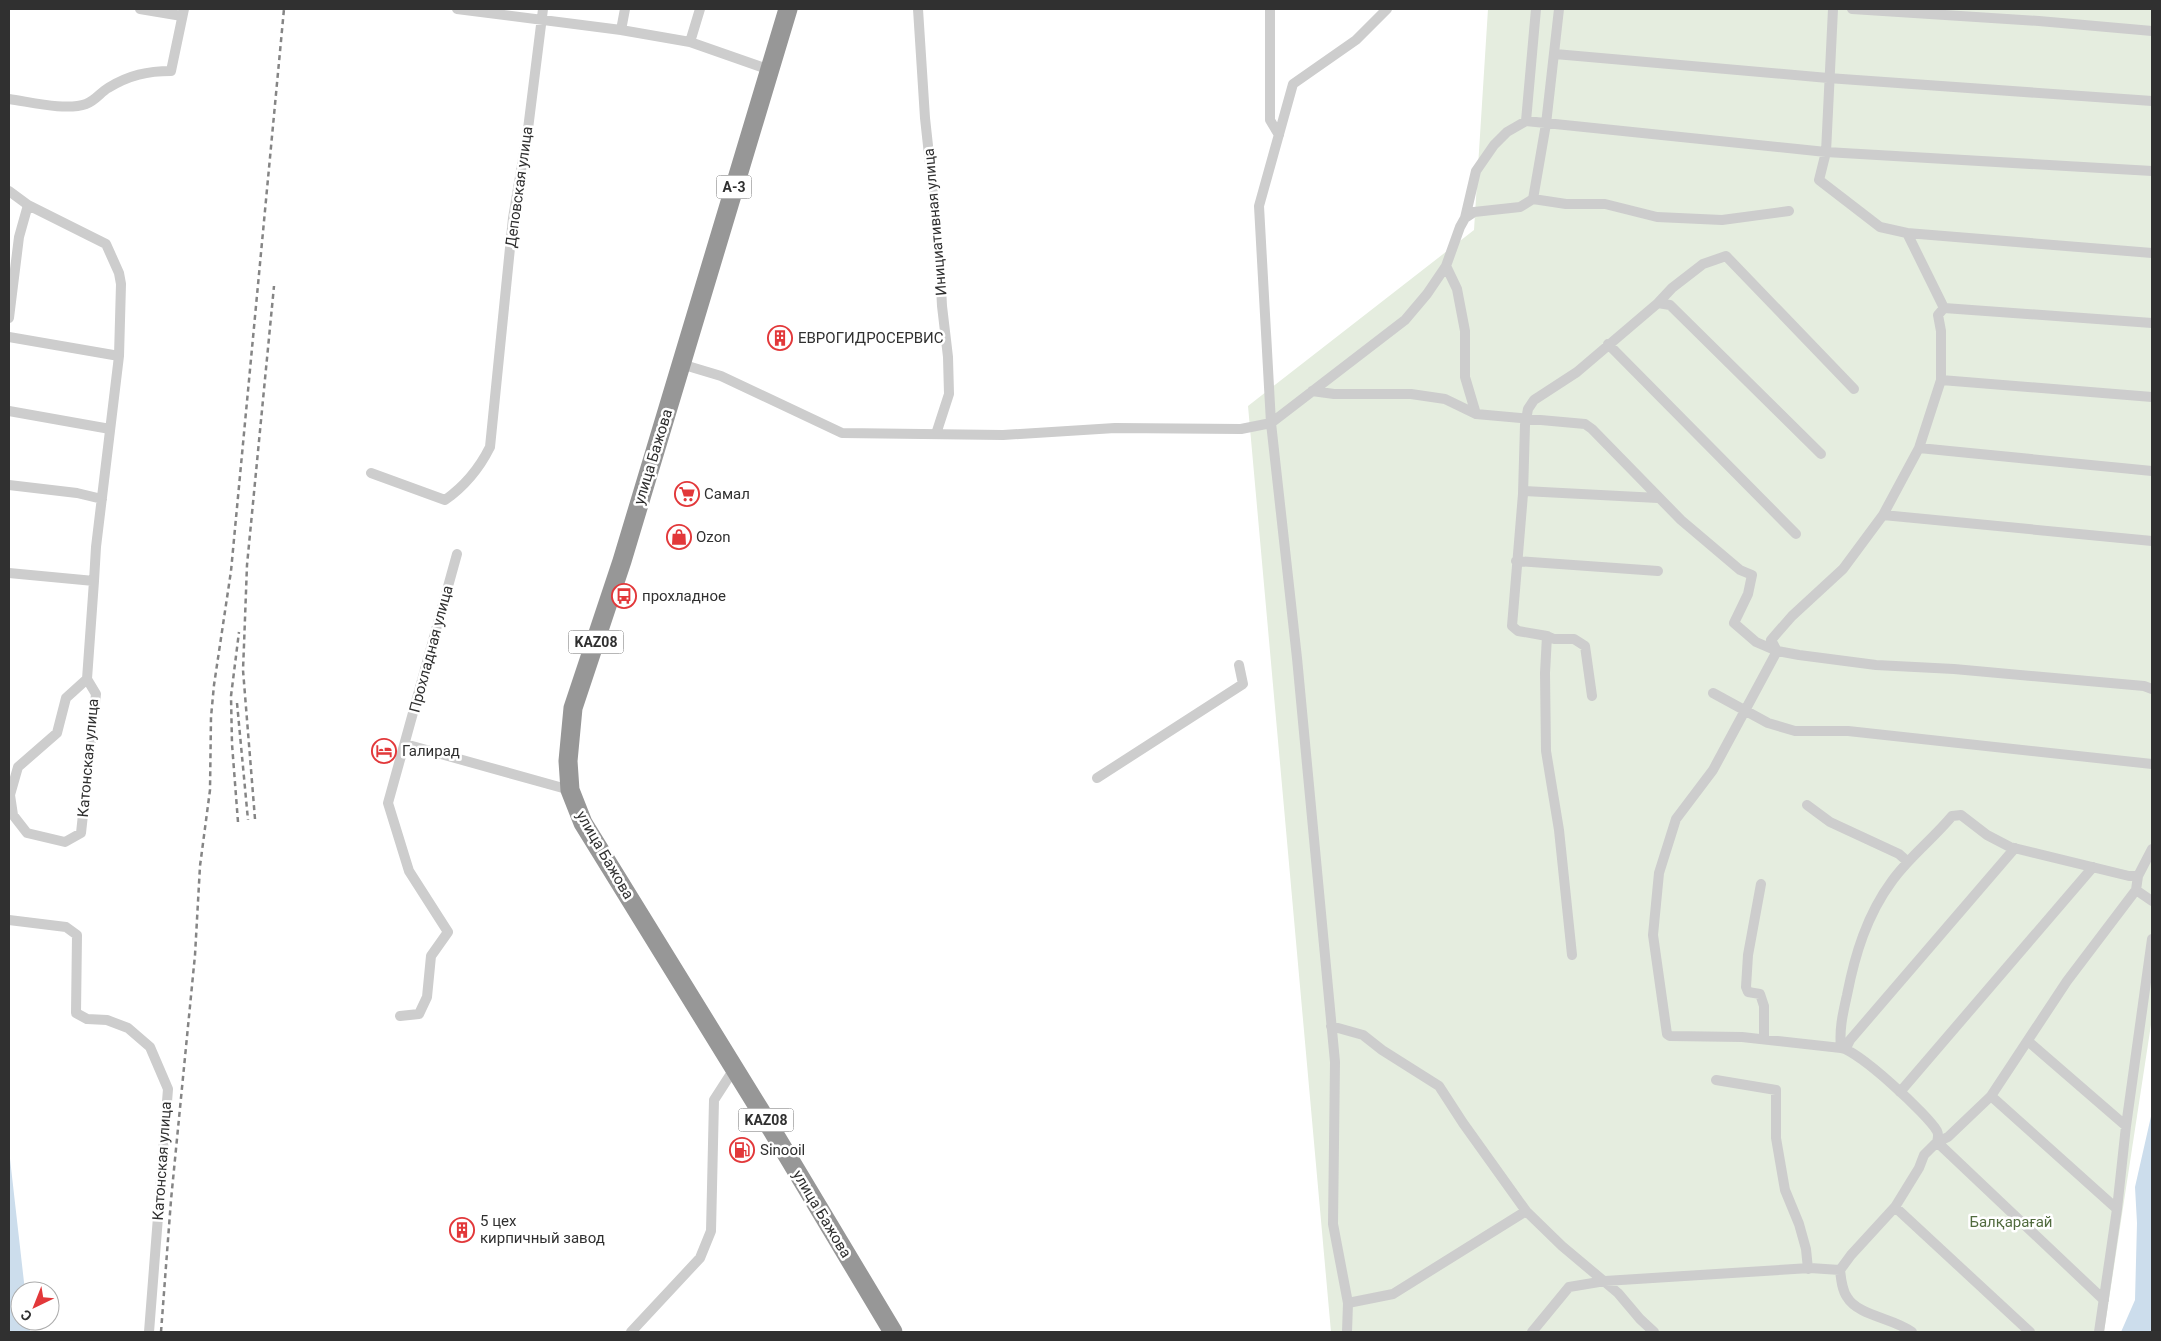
<svg xmlns="http://www.w3.org/2000/svg" width="2161" height="1341" viewBox="0 0 2161 1341" font-family="Roboto,sans-serif">
<style>
.green{fill:#e5eddf}
.water{fill:#ccddec}
.lines{fill:none;stroke-linecap:round;stroke-linejoin:round}
.street{stroke:#cdcdcd;stroke-width:10}
.highway{stroke:#979797;stroke-width:19}
.rail{stroke:#858585;stroke-width:2.5;stroke-dasharray:5 4;stroke-linecap:butt}
.labels{text-anchor:middle;dominant-baseline:central;stroke-width:5;stroke-linejoin:round;paint-order:stroke}
.shield{fill:#fff;stroke:#6e6e6e;stroke-width:1}
.shield-label{font-size:14px;font-weight:bold;fill:#303030}
.street-label{font-size:15px;fill:#303030;stroke:#fff}
.poi-label{font-size:15px;fill:#303030;stroke:#fff;text-anchor:start}
.park-label{font-size:15px;fill:#516b3e;stroke:#fff}
</style>
<rect width="100%" height="100%" fill="#fff"/>
<path class="green" d="M1488 9H2152V1018L2104 1332H1331L1248 406 1474 230Z"/>
<path class="water" d="M2152 1112V1332H2121L2135 1300 2137 1223 2135 1187Z
M9 1150 25 1291H20V1321H29L30 1332H9Z"/>
<g class="lines">
<path class="street" d="M140 9 182 16
M457 9 621 30 690 42 770 70
M918 9 925 118 939 247 942 306 948 357 949 394 936 434
M1270 9V120L1279 135
M1833 9 1826 152 1819 180 1880 227 1907 233 1944 308 1938 315 1941 331V380L1919 448 1883 515 1843 569 1792 616 1771 640 1777 651 1713 770 1676 819 1659 873 1653 935 1667 1034 1670 1036 1742 1037 1841 1048C1839 1029 1843 1013 1847 995 1855 954 1867 915 1892 881 1909 857 1933 839 1952 816L1961 815 1987 835 2010 847 2129 876H2138
M1852 9 2039 21 2152 31
M621 30 625 9
M690 42 700 9
M1555 54 1828 78 2152 101
M9 99C31 102 66 111 86 104 95 101 101 92 108 88 129 75 148 71 171 71L184 9
M1526 121 1536 9
M9 191 28 205 106 244 119 273 121 284 119 356
M1533 199 1566 204H1605L1657 217 1722 220 1789 211
M1465 218 1476 171 1494 145 1507 132 1526 121 1826 152 2152 171
M1907 233 2152 253
M1446 266 1457 289 1465 331V377L1476 414
M1658 303 1672 288 1703 264 1726 256 1854 389
M1944 308 2152 323
M9 318 19 237 28 205
M9 337 119 356 96 547 94 581 9 573
M1608 344 1796 534
M681 364 721 376 842 433 1003 435 1115 428 1241 429 1271 423 1405 320 1427 294 1446 266 1460 227 1465 218 1474 212 1520 207 1533 199 1546 124 1559 9
M1941 380 2152 397
M1312 391 1334 394H1411L1445 399 1476 414 1585 424 1592 429 1681 520 1740 570 1752 575 1748 594 1734 623 1756 642 1777 651 1799 655 1876 665 1954 669 2144 686 2152 689
M9 411 110 429
M1919 448 2152 471
M371 473 445 500C465 486 479 469 490 447L513 218 528 129 543 9
M9 485 77 493 102 499
M1523 491 1658 498
M1883 515 2152 541
M1516 561 1658 571
M1547 636 1554 639H1574L1585 646 1592 696
M87 679 66 698 57 733 18 767 10 795 13 815 27 833 65 842 81 833 96 694 87 679 94 581
M1713 693 1768 723 1795 731H1848L2152 764
M405 744 570 790
M1097 778 1243 684 1239 665
M1807 805 1830 822 1899 854 1908 862
M1761 884 1748 955 1746 987 1748 992 1760 994 1764 1006V1039
M2136 890 2152 901
M9 920 66 927 77 935 76 1013 87 1019 107 1020 128 1028 150 1047 168 1089 149 1332
M1572 955 1559 830 1546 751 1545 673 1547 636 1518 631 1512 626 1523 494 1525 425 1528 409 1534 400 1577 372 1658 303 1670 305 1821 454
M400 1016 419 1014 427 997 431 956 448 932 409 871 388 803 457 554
M1331 1026 1363 1035 1382 1050 1439 1086 1463 1123 1526 1211 1562 1246 1618 1293 1640 1319 1654 1332
M2029 1042 2126 1126
M1841 1048C1858 1050 1928 1115 1937 1131 1939 1135 1938 1138 1937 1142L2104 1300
M1846 1048 1850 1040 2015 848
M1716 1080 1776 1090V1138L1785 1190 1799 1224 1806 1249 1808 1269
M1900 1092 2093 867
M1991 1096 2117 1209
M1895 1207 2030 1332
M1840 1270C1841 1279 1842 1290 1847 1297 1858 1316 1894 1318 1912 1332
M1348 1303 1393 1294 1526 1211
M631 1332 700 1258 711 1231 714 1100 734 1069
M1347 1332 1348 1303 1333 1224 1335 1062 1297 658 1271 423 1259 206 1293 84 1356 40 1387 9
M1532 1332 1569 1287 1605 1281 1810 1268 1840 1270 1851 1255 1895 1207 1919 1168 1924 1155 1937 1142 1948 1137 1991 1096 2067 981 2136 890 2138 876 2152 849
M2099 1332 2117 1209 2126 1126 2152 939"/>
<path class="highway" d="M788 9 622 561 573 708 568 761 570 790 583 823 760 1110 893 1332"/>
<path class="rail" d="M237 703 248 820
M255 819 243 670 244 645 247 565 274 286
M238 822 232 744 231 696 239 632
M161 1332 171 1200 195 955 200 866 210 790 211 717 214 685 231 571 284 9"/>
</g>
<defs>
<symbol id="building-ring" viewBox="-11 -11 22 22"><circle r="9.5" fill="#fff" stroke="#e2383a" stroke-width="1.5"/><path d="M-4-6H4V6H1V3H-1V6H-4ZM-2.5-4.3h1.7v1.8h-1.7ZM.8-4.3h1.7v1.8H.8ZM-2.5-1h1.7V.8h-1.7ZM.8-1h1.7V.8H.8Z" fill="#e2383a"/></symbol>
<symbol id="supermarket-ring" viewBox="-11 -11 22 22"><circle r="9.5" fill="#fff" stroke="#e2383a" stroke-width="1.5"/><path d="M-6-5.5h2.5l.6 2H6L4.5 2H-2.5L-4.4-4H-6ZM-1.5 3.2a1.3 1.3 0 1 0 .1 0ZM3 3.2a1.3 1.3 0 1 0 .1 0Z" fill="#e2383a"/></symbol>
<symbol id="shop-ring" viewBox="-11 -11 22 22"><circle r="9.5" fill="#fff" stroke="#e2383a" stroke-width="1.5"/><path d="M-5-2.5h2.3a2.7 3.5 0 0 1 5.4 0H5L5.5 6h-11ZM-1.5-2.5h3a1.5 2.3 0 0 0-3 0Z" fill="#e2383a"/></symbol>
<symbol id="bus-ring" viewBox="-11 -11 22 22"><circle r="9.5" fill="#fff" stroke="#e2383a" stroke-width="1.5"/><path d="M-5-6H5V4H4V6H2V4H-2V6H-4V4H-5ZM-3.5-4V0h7V-4ZM-3.5 1.2v1.5H-2V1.2ZM2 1.2v1.5H3.5V1.2Z" fill="#e2383a"/></symbol>
<symbol id="hotel-ring" viewBox="-11 -11 22 22"><circle r="9.5" fill="#fff" stroke="#e2383a" stroke-width="1.5"/><path d="M-6-4.5h1.5V1H6V5H4.5V3h-9V5H-6ZM-4 0a1.8 1.8 0 1 1 3.6 0ZM.5 0V-2.5h3Q6-2.5 6 0Z" fill="#e2383a"/></symbol>
<symbol id="fuel-ring" viewBox="-11 -11 22 22"><circle r="9.5" fill="#fff" stroke="#e2383a" stroke-width="1.5"/><path d="M-5.5-6h7V0h2V4h1.3V-2.5L3-4.5l.8-.8L6-3V5H2.5V1h-1V6h-7ZM-4.2-4.7v3.2H.2V-4.7Z" fill="#e2383a"/></symbol>
</defs>
<g fill-rule="evenodd">
<use href="#building-ring" x="766" y="324" width="28" height="28"/>
<use href="#supermarket-ring" x="673" y="480" width="28" height="28"/>
<use href="#shop-ring" x="665" y="523" width="28" height="28"/>
<use href="#bus-ring" x="610" y="582" width="28" height="28"/>
<use href="#hotel-ring" x="370" y="737" width="28" height="28"/>
<use href="#fuel-ring" x="728" y="1136" width="28" height="28"/>
<use href="#building-ring" x="448" y="1216" width="28" height="28"/>
</g>
<g class="labels">
<g class="shield">
<rect x="716.5" y="175.5" width="35" height="23" rx="4"/>
<rect x="568.5" y="630.5" width="55" height="23" rx="4"/>
<rect x="738.5" y="1108.5" width="55" height="23" rx="4"/>
</g>
<g class="shield-label">
<text x="734" y="187">A-3</text>
<text x="596" y="642">KAZ08</text>
<text x="766" y="1120">KAZ08</text>
</g>
<g class="street-label">
<text transform="translate(519 187) rotate(-82)">Деповская улица</text>
<text transform="translate(935 222) rotate(-95)">Инициативная улица</text>
<text transform="translate(653 457) rotate(-73)">улица Бажова</text>
<text transform="translate(431 649) rotate(-75)">Прохладная улица</text>
<text transform="translate(88 758) rotate(-85)">Катонская улица</text>
<text transform="translate(605 855) rotate(60)">улица Бажова</text>
<text transform="translate(162 1161) rotate(-86)">Катонская улица</text>
<text transform="translate(822 1214) rotate(59)">улица Бажова</text>
</g>
<g class="poi-label">
<text x="798" y="338">ЕВРОГИДРОСЕРВИС</text>
<text x="704" y="494">Самал</text>
<text x="696" y="537">Ozon</text>
<text x="642" y="596">прохладное</text>
<text x="402" y="751">Галирад</text>
<text x="760" y="1150">Sinooil</text>
<text x="480" y="1221">5 цех<tspan x="480" dy="17">кирпичный завод</tspan></text>
</g>
<g class="park-label">
<text x="2011" y="1222">Балқарағай</text>
</g>
</g>
<rect width="2161" height="1341" fill="none" stroke="#303030" stroke-width="20"/>
<g transform="translate(35 1306) rotate(223)"><circle r="24" fill="#ffffff" stroke="#acacac"/>
<path d="M0-4L9 19L0 12L-9 19Z" fill="#e2383a"/>
<text y="-8" font-size="14" font-weight="bold" text-anchor="middle" fill="#303030">С</text>
</g>
</svg>
